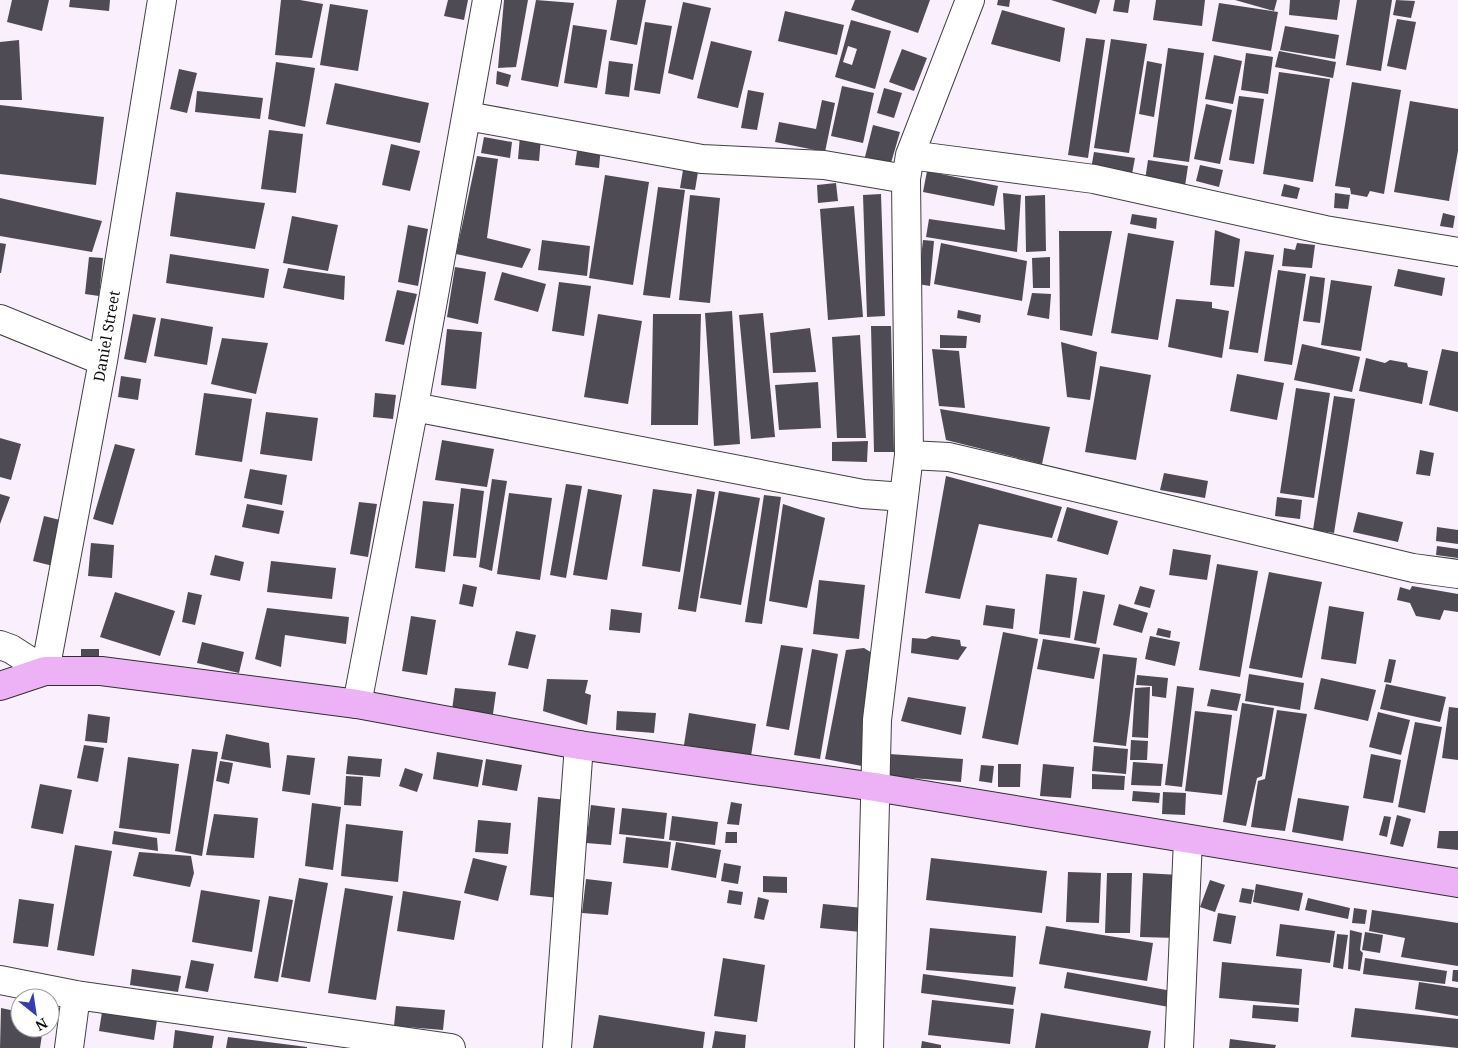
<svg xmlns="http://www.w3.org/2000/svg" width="1458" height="1048" viewBox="0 0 1458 1048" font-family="'Noto Serif',serif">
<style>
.building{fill:#4e4b54;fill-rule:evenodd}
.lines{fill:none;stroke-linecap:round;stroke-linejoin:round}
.street-casing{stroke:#404040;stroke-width:30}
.secondary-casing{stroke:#2f2f2f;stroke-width:30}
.street{stroke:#fff;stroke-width:28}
.secondary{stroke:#ecb2f5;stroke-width:28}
.labels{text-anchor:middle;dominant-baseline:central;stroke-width:5;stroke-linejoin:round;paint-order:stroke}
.street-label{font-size:15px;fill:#0d0d0d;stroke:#fff}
</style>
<rect width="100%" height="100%" fill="#faeffd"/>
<path class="building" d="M12 0H49L42 31 7 22Z
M70 0H110L109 11 69 7Z
M281 0H300L323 4 312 58 275 55Z
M448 0H468L464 20 444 16Z
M504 0H528L516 67 498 68Z
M536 0 574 3 558 87 521 80Z
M617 0H646L637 45 610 40Z
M855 0H930L918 33 851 10Z
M998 0H1010L1009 7 997 5Z
M1051 0H1100L1096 14Z
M1115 0H1130L1128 13 1113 11Z
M1156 0H1205L1202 26 1153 20Z
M1235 0H1277L1274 11Z
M1290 0H1340L1337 20 1289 15Z
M1357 0H1392L1381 71 1346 65Z
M1396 0 1415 1 1411 18 1393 15Z
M683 2 711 8 693 80 668 73Z
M1219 3 1278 12 1271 51 1212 41Z
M330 4 368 10 358 71 320 65Z
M1002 10 1065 28 1060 62 991 44Z
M785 11 844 25 837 55 778 41Z
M1397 19 1416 22 1406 70 1387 66Z
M851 20 891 31 875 89 835 77ZM848 46 857 49 852 65 843 62Z
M645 22 672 26 660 94 634 90Z
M573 25 607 30 597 88 564 83Z
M1285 26 1339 35 1335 59 1280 50Z
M1086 38 1105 40 1088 158 1068 155Z
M1111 39 1147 44 1129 153 1094 148Z
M19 40 22 100H0V42Z
M711 41 752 51 738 108 697 98Z
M1168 48 1204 53 1189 162 1153 157Z
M902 49 927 58 914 91 889 82Z
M1279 51 1336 62 1333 78 1275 67Z
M1246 53 1273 57 1268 94 1241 90Z
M1214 55 1242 61 1233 104 1205 99Z
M609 61 633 64 629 97 605 94Z
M1147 61 1162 64 1154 117 1139 114Z
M276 62 315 68 305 127 268 119Z
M179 69 197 73 187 113 170 109Z
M497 71 511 75 508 87 496 84Z
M1279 72 1330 79 1313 182 1263 174Z
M1352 82 1401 90 1384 194 1370 191 1367 197 1351 194 1350 188 1335 186Z
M335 83 429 103 420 143 326 124Z
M842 86 874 93 863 143 831 136Z
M884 88 902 93 894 118 877 113Z
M748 90 764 93 757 130 741 128Z
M197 91 263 98 260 119 195 112Z
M1239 96 1264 99 1254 164 1229 160Z
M822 100 835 103 825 152 775 142 779 122 816 129Z
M1410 101 1458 109V151L1449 201 1394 192Z
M1206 104 1232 110 1220 164 1194 159Z
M0 105 104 117 96 185 0 174Z
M873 125 900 132 891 163 865 157Z
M269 130 303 134 296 193 261 189Z
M520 136 541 138 539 161 518 159Z
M484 137 512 142 510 158 481 153Z
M391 144 420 151 410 191 382 185Z
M578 144 601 146 599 168 575 165Z
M1094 152 1135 158 1132 174 1091 169Z
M477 156 498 159 487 238 531 249 522 268 456 254Z
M1148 160 1188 166 1185 186 1145 180Z
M684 164 699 166 695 190 680 188Z
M1200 165 1223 170 1219 187 1196 181Z
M927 171 998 186 994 206 923 192Z
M605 175 649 182 633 285 589 278Z
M836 183 838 201 818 203 817 185Z
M1284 184 1300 188 1297 199 1281 196Z
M658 187 685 190 670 298 643 295Z
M176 192 265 203 255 249 170 236Z
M1003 193 1021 195 1017 252 926 237 929 219 1005 230Z
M1335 193 1350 195 1348 209 1334 208Z
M881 194 885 316 867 317 863 195Z
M690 195 720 198 710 303 679 300Z
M1045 195 1046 251 1026 252 1025 196Z
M0 198 102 221 92 252 0 236Z
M854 206 863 317 828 320 820 209Z
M1443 213 1455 216 1453 228 1440 226Z
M1132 214 1157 218 1156 229 1130 224Z
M292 216 338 225 328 271 283 263Z
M408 225 428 229 418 286 398 282Z
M1215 230 1240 239 1234 287 1210 285Z
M1059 231H1112L1092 336 1060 330Z
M1128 233 1174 241 1158 340 1111 333Z
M542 240 590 246 587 276 538 270Z
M923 240 934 241 930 286 918 284Z
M0 243 6 244 1 273H0Z
M941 243 1027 261 1022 301 934 284Z
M1297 243 1315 245 1312 268 1282 266 1284 248 1295 250Z
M1245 251 1274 255 1258 353 1229 349Z
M170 254 269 269 264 298 166 283Z
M89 257 103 258 99 296 85 294Z
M1050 257V288H1033L1032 258Z
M455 267 486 272 478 324 447 317Z
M288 268 345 276 344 300 283 288Z
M1398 269 1445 278 1442 296 1394 286Z
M1278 270 1306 274 1292 365 1264 361Z
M502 272 546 284 538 312 494 300Z
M1310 276 1325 278 1320 323 1303 321Z
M1331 280 1372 286 1361 351 1321 345Z
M559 282 591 286 584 336 552 331Z
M397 290 417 294 404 345 385 341Z
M1032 293 1051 294 1049 319 1027 315Z
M1176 299 1212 302V308L1229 311 1222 358 1168 347Z
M958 310 981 315 980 323 957 318Z
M732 311 740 444 714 446 705 313Z
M763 313 775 437 751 439 739 315Z
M133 314 156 318 146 363 124 359Z
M598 314 642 321 628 404 584 397Z
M653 314H701L698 425H651Z
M161 318 213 327 207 365 154 356Z
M871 326H891L894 452H874Z
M810 328 816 372 773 373 770 333Z
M447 329 482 332 476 389 441 385Z
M860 335 866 438H837L832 337Z
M940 335 967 336 966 348H940Z
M222 338 268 343 256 394 211 384Z
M1061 342 1097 352 1090 400 1067 397Z
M1302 344 1360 357 1352 392 1294 380Z
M932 349 959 351 965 408 939 406Z
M1442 349 1458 352V412L1429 405Z
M1366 358 1385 363 1390 360 1407 363 1408 367 1428 371 1422 404 1359 391Z
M1100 366 1151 375 1136 460 1085 452Z
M1237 374 1284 383 1277 420 1230 411Z
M121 376 141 379 138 400 118 397Z
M818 382 821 428 779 430 775 385Z
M1296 388 1330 393 1314 498 1280 493Z
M204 393 252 399 242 462 195 455Z
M375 393 396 395 393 419 373 417Z
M1334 396 1355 399 1334 533 1313 530Z
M940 409 1050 427 1042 464 946 440Z
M266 412 318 418 312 461 260 454Z
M0 438 21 444 11 480 0 477Z
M442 440 494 449 487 487 435 480Z
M868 441 867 462 832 461V442Z
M115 444 135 449 113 525 93 519Z
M1420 450 1434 453 1430 476 1416 474Z
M250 469 287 475 282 505 244 498Z
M1164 473 1208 481 1205 498 1160 490Z
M946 476 1062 507 1052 538 979 524 960 599 925 593Z
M492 479 507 481 492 571 479 567Z
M566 484 582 486 566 578 550 575Z
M461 488 484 491 476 558 453 556Z
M588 489 622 495 607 580 573 575Z
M653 489 692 494 680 572 642 566Z
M697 489 715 492 696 612 678 609Z
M719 491 760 498 741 605 700 598Z
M509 493 552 498 540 580 497 574Z
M0 494 10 497 0 524Z
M764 495 781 497 762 624 745 622Z
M1277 497 1302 500 1300 519 1275 516Z
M423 501 454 504 445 572 415 568Z
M359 502 377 504 368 557 350 554Z
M247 504 284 511 279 534 242 527Z
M783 504 825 518 807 608 769 601Z
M1067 507 1118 521 1108 555 1057 541Z
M1358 512 1403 522 1398 542 1353 532Z
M44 516 64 521 53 566 33 561Z
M1437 527 1458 530V544L1436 541Z
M91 543 114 545 112 578 88 576Z
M1437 546 1458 549V558L1436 555Z
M1173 549 1211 555 1207 580 1169 575Z
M215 555 244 562 240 581 210 575Z
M271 561 336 568 332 599 267 592Z
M1217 564 1258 571 1240 677 1199 670Z
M1269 572 1322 582 1302 678 1249 668Z
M1046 574 1077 578 1070 638 1039 634Z
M819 580 865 585 859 639 813 634Z
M463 584 477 587 473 607 459 604Z
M1140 586 1155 590 1150 608 1134 604Z
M1412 586 1458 594V612L1444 610 1440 620 1416 616 1410 603 1397 600 1400 587 1410 590Z
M1083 591 1105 595 1096 644 1074 640Z
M115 592 175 611 160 656 100 637Z
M188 592 202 595 195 625 182 622Z
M1119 604 1148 613 1142 633 1113 625Z
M986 605 1015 609 1013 629 983 625Z
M1329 606 1364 612 1356 664 1321 659Z
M267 608 349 617 346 644 285 635 281 667 255 659Z
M611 609 642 613 640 633 609 630Z
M411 616 436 620 427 675 402 671Z
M1158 628 1171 631 1170 638 1156 635Z
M516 631 536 635 528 669 508 665Z
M1003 632 1038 639 1018 745 982 738Z
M932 636 960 640 961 646 967 647 958 660 911 653 912 638 926 639Z
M1150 636 1180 642 1175 666 1145 659Z
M1043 639 1100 648 1094 679 1037 669Z
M202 642 244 652 239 673 197 663Z
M781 645 803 648 789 730 766 726Z
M864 648 877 656 862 766 825 759 846 650Z
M81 649H99V662L81 661Z
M812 649 838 654 820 759 794 755Z
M1103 654 1137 658 1126 746 1093 742Z
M1389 659 1396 660 1391 683 1384 682Z
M1249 674 1304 683 1300 710 1245 701Z
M1137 675 1168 678 1166 698 1152 696V686L1136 685Z
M1321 678 1376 690 1368 721 1314 709Z
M547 679 588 680 585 693 591 695 587 725 543 711Z
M1386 684 1446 697 1440 722 1380 709Z
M1177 686 1194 688 1182 787 1165 785Z
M1150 687 1148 738 1132 737 1135 688Z
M455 688 496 692 493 714 452 710Z
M1211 689 1241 694 1237 711 1207 706Z
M908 697 966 707 961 735 901 721Z
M1242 703 1274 708 1262 776 1257 778 1246 826 1223 822Z
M1449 707 1458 708V760L1442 758Z
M1277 710 1307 714 1285 831 1251 827 1258 781 1265 779Z
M617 711 656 713 654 733 616 730Z
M1195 711 1232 715 1222 795 1185 791Z
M1378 712 1410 720 1401 755 1369 747Z
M689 713 756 724 751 756 684 745Z
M88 714 110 717 107 743 85 741Z
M1415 722 1442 727 1425 813 1398 807Z
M226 734 269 743 271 768 221 759Z
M1131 740 1148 741 1147 760H1130Z
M84 745 104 748 98 782 77 778Z
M1094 746 1128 749 1126 774 1092 771Z
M192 749 218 752 202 856 175 851Z
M437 752 483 760 478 787 433 779Z
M889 754 963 759 961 782 887 776Z
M1371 754 1401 760 1393 803 1363 798Z
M287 755 315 758 310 795 282 791Z
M348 756 382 759 380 777 346 774Z
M128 757 179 764 170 834 119 828Z
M486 759 522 765 517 791 482 785Z
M220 761 233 763 229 784 216 781Z
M1133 762 1163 764 1161 786 1131 785Z
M998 764H1021L1020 787H998Z
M1043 764 1074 767 1071 798 1040 796Z
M981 765 994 766 992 783 979 781Z
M405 768 423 774 417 792 399 786Z
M1092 774 1125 776 1124 790 1092 789Z
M346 776 363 777 361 806 344 805Z
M40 784 72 790 63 834 31 828Z
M1133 791 1160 793 1159 803 1132 801Z
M1163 792 1186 793 1185 815 1162 814Z
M538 797 567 800 559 898 530 895Z
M1298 798 1349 806 1343 841 1292 832Z
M731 802 742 804 739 825 727 824Z
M312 803 341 807 333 870 305 866Z
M591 805 615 808 611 845 586 843Z
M622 808 667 813 664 839 619 834Z
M214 814 258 818 254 858 206 855Z
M1397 815 1411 819 1403 847 1390 844Z
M672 816 718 822 715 845 669 840Z
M1384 816 1391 817 1387 837 1379 835Z
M478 820 511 823 508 854 475 852Z
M346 824 403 831 398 882 341 876Z
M114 831 157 838 158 851 112 844Z
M1439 831H1458V850L1437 848Z
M726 832H737V843H725Z
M626 837 671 842 668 868 623 863Z
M676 842 721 850 716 878 671 870Z
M75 845 112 851 94 956 57 950Z
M139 852 191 856 194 873 190 887 133 876Z
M473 858 507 866 498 901 464 893Z
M931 858 1047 871 1042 913 926 900Z
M724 863 741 866 738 884 721 881Z
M1068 872 1101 873 1099 923 1066 922Z
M1107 873H1132L1130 933H1105Z
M1143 873 1180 875 1177 938 1140 937Z
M763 876 787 877V893L763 892Z
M299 878 328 883 310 982 281 977Z
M586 879 612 882 608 915 582 913Z
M1210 880 1225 885 1215 912 1200 907Z
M1256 884 1303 893 1299 911 1253 902Z
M345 888 393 896 376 1000 328 993Z
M1242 888 1254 890 1251 904 1239 902Z
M201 890 260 900 252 952 192 942Z
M729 890 743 892 741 905 727 903Z
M403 891 461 901 454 940 397 931Z
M269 896 293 900 278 982 254 978Z
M758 897 769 900 764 920 754 918Z
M1308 898 1350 908 1348 919 1305 910Z
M19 899 54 904 48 947 13 943Z
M823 904 863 908 861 932 820 928Z
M1354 908 1367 910 1365 924 1352 923Z
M1372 910 1458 923V966L1401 957 1405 938 1369 931Z
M1218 913 1236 916 1231 944 1213 941Z
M1280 924 1335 931 1330 963 1276 956Z
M1046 926 1153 943 1147 981 1039 964Z
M930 928 1016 936 1013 977 926 970Z
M1350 930 1362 933 1360 950 1363 953 1360 971 1348 969Z
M1365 932 1383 935 1380 953 1362 950Z
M1337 934 1348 935 1343 969 1333 967Z
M723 958 765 965 757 1022 714 1016Z
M1365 958 1447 971 1445 984 1363 974Z
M191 960 214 964 208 992 185 988Z
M1222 962 1302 969 1299 1005 1219 998Z
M132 969 181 976 178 992 130 985Z
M1453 970H1458V982L1452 981Z
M1067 972 1172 991 1169 1007 1064 988Z
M923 974 1016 987 1013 1005 921 993Z
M1419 982 1458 988V1016L1415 1009Z
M932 1000 1014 1009 1010 1044 928 1035Z
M1253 1005 1299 1008 1298 1022 1252 1018Z
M396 1006 445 1010 443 1030 394 1026Z
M1 1008 20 1012V1028H43L40 1048H0Z
M1355 1008 1458 1019V1048L1351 1037Z
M102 1012 157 1020 154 1040 99 1031Z
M1041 1013 1151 1031 1148 1048H1035Z
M599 1015 705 1032 703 1048H593Z
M175 1030 214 1036 212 1048H173Z
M715 1031 746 1035 745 1048H712Z
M228 1037 307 1047V1048H226Z
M1230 1039 1276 1045 1275 1048H1229Z
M922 1041 941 1045V1048H921Z"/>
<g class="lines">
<defs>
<path id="street" d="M467 116 702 159 824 165 906 179
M910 155 1094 179 1325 230 1458 252
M0 319 103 361
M414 407 863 494 904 497
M909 455 949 457 1413 568 1458 574
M0 645 11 649 45 671 103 361 162 0
M357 704 412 417 487 0
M0 980 76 995 451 1048
M69 1048 76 995
M557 1048 579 745
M869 1048 877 720 909 455 906 179 910 155 970 0
M1179 1048 1188 839"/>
<path id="secondary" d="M0 686 45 671H101L357 704 579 745 875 787 1458 883"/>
</defs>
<use href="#street" class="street-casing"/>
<use href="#secondary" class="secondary-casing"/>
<use href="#street" class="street"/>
<use href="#secondary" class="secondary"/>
</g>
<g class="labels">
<g class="street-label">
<text transform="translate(106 336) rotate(-80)">Daniel Street</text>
</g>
</g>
<g transform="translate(35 1013) rotate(150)"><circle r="24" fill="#ffffff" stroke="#9e9e9e"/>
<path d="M0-4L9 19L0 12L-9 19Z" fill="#363eac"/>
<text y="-8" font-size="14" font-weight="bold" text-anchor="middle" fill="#0d0d0d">N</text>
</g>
</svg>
